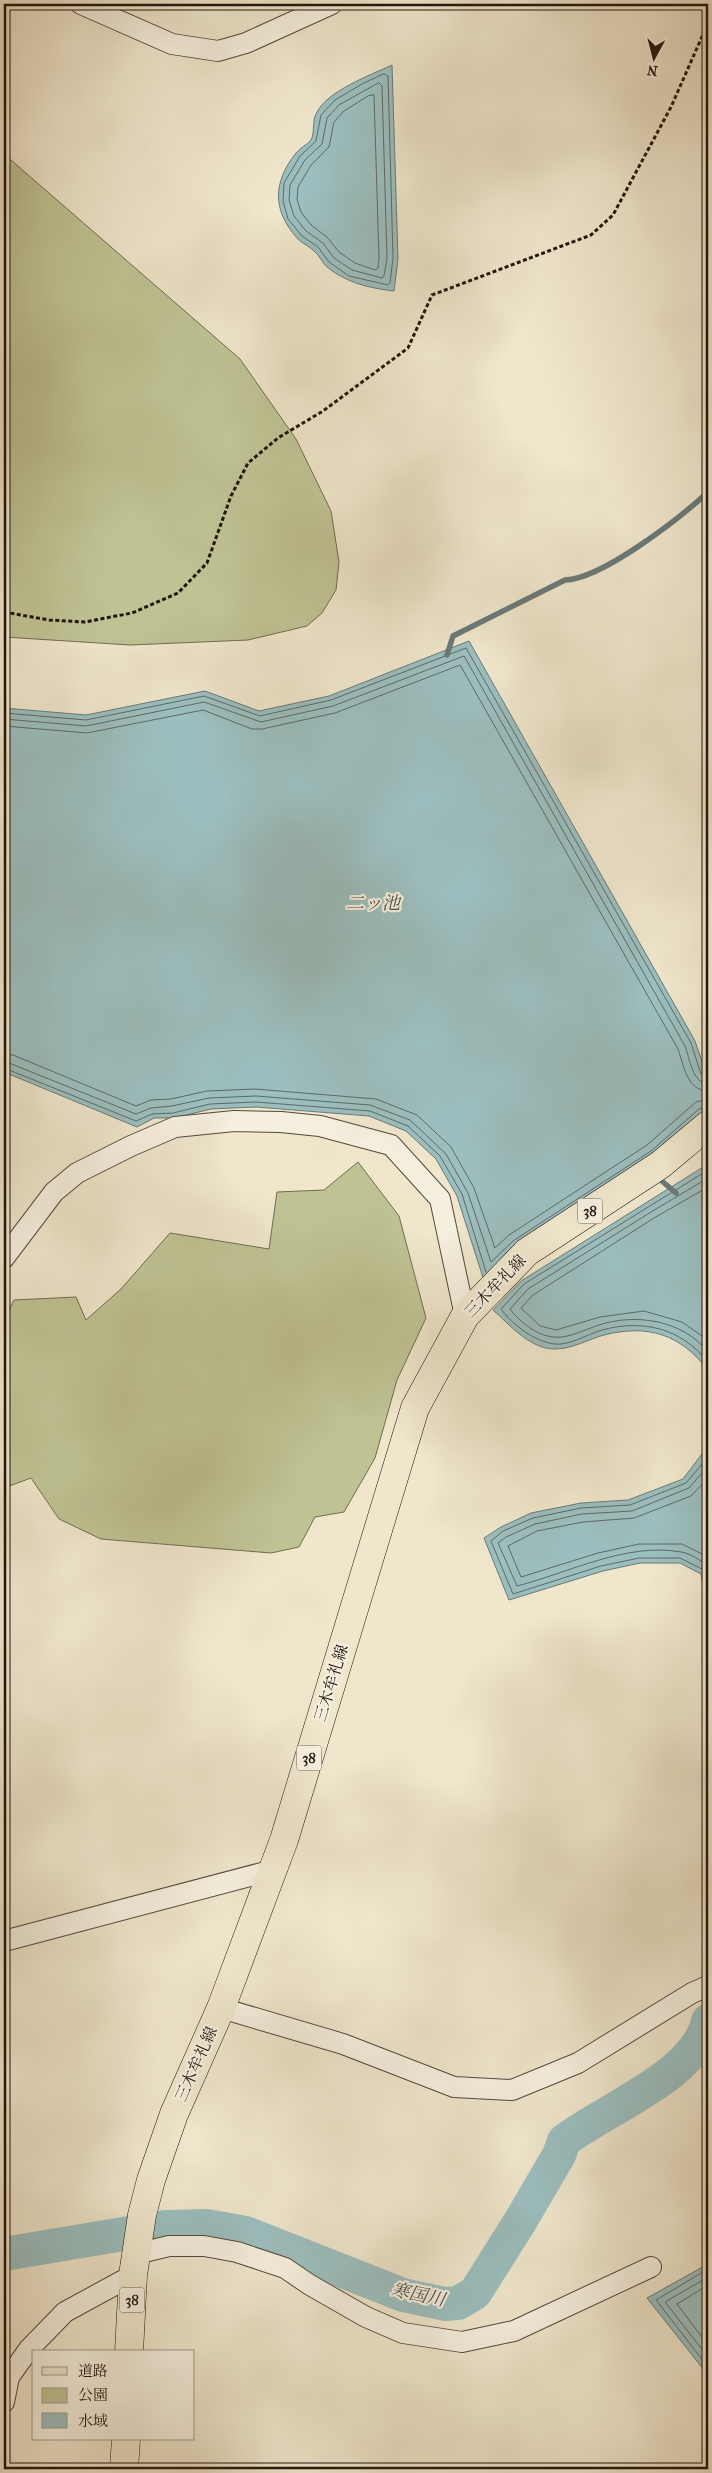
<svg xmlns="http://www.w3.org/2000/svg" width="712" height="2473" viewBox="0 0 712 2473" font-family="'IM FELL French Canon','Noto Serif JP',serif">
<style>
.green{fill:#bfc394;stroke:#706c50}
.water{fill:#9bbebe;stroke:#6a7a77}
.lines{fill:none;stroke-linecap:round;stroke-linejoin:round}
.shore{stroke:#5e6966;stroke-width:1}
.stream{stroke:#6a7a77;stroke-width:5.5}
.river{stroke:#9bbebe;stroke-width:34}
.street-casing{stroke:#54483d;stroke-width:22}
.primary-casing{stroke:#21140d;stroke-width:29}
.path{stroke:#21140d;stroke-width:3;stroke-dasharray:4 2.5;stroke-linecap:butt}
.street{stroke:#f5efde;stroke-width:20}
.primary{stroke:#efe6cc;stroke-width:28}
.labels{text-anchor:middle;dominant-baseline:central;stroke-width:4.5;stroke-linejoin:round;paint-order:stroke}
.shield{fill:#f5efde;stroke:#61564c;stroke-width:1}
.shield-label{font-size:15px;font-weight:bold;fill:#21140d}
.street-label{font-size:16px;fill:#21140d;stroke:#f5efde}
.water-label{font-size:18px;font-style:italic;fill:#4c504b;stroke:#f5efde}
</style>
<rect width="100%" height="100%" fill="#efe6cc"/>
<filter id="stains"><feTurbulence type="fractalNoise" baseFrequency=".004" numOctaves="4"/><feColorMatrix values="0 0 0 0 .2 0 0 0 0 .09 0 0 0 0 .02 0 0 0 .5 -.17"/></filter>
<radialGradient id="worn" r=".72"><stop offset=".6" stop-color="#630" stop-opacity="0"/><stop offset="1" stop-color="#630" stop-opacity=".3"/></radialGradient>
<path class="green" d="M4 154 240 359 296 439 331 511 339 562 336 590 322 613 307 626 248 640 130 645 4 637Z
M358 1162 399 1216 426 1318 397 1380 375 1458 344 1512 315 1517 299 1547 271 1553 101 1539 59 1519 31 1478 4 1488V1321L14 1300 76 1297 86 1320 121 1289 170 1233 269 1249 277 1192 324 1190Z"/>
<path class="water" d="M392 65 398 259 394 291C369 288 347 283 327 267 322 263 320 256 315 252 310 246 302 244 297 238 272 210 273 182 296 153 300 148 307 145 311 140 315 133 312 121 316 114 326 91 371 75 392 65Z
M469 641 695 1041 708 1079V1116L486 1287 457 1196 436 1159 406 1131 369 1116 256 1107 211 1109 174 1118H154L137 1127 4 1072V708L86 715 205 691 259 711 329 696Z
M708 1164V1370C680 1334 648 1324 604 1335 589 1339 572 1349 556 1349 531 1350 510 1325 493 1310L521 1281Z
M708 1446V1609L701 1574 680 1563H640L603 1571 509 1600 484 1538 501 1527 531 1513 581 1503 628 1500 683 1479Z
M708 2264V2375L647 2298Z"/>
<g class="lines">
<path class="shore" d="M384 74 388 76 393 258 390 283 388 285 349 276 329 262 318 247 302 236 288 219 283 201 284 183 300 156 316 141 321 115 335 100 362 84Z
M379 83 382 86 387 258 384 276 382 278 352 270 334 258 323 243 306 231 294 216 289 200 290 185 305 160 322 144 327 118 339 105Z
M374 95 379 258 378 268 375 270 355 263 339 252 327 237 311 225 301 212 297 199 298 187 311 165 329 147 334 122 344 111 368 96Z
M4 713 86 720 204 696 260 716 331 700 466 648 691 1043 701 1074 708 1078
M4 719 86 726 204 702 261 722 333 706 464 656 685 1046C690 1059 692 1083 708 1084
M4 726 87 733 203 710 252 729H262L335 713 460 665 678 1049C684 1066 687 1091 708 1091
M4 1054 13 1055 136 1106 151 1100 171 1099 207 1091 255 1089 376 1099 417 1115 451 1147 474 1188 495 1248 509 1235 647 1145 696 1102 708 1099
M4 1061 136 1114 151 1108 172 1106 209 1098 256 1096 370 1105 410 1120 446 1154 468 1193 491 1262 513 1241 651 1151 699 1109 708 1106
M4 1068 136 1121 152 1114 173 1113 210 1104 256 1102 370 1111 408 1126 440 1156 462 1194 486 1272
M708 1170 524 1284 501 1309C513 1325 534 1341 554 1344 569 1346 588 1334 602 1330 643 1319 681 1328 708 1362
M708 1178 651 1212 528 1289 510 1309C520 1322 537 1336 554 1337 568 1339 586 1329 599 1325 636 1313 683 1320 708 1352
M708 1187 654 1218 533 1295 521 1308 540 1326 556 1330 600 1317 644 1311 682 1322 708 1340
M708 1457 686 1483 630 1505 581 1508 533 1518 503 1531 491 1541 513 1594 601 1566 639 1558H680L704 1570 708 1585
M708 1466 689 1488 632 1511 582 1514 535 1524 506 1537 498 1543 517 1586C568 1573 627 1542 681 1552 690 1553 701 1561 708 1566
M708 1478 691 1496 634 1518 583 1522 537 1531 508 1546 521 1577 598 1553 639 1544H682L708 1557
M708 2269 656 2300 708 2367
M708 2277 665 2302 708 2357
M708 2285 677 2304 708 2345"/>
<path class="stream" d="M447 655 453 636 565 580C602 579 680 518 708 492
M656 1176 676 1193"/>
<path class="river" d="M4 2254 165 2227 206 2226 246 2233 403 2295 445 2304 458 2303 475 2293 521 2220 559 2155 564 2141C605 2109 696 2076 708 2021"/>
<defs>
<path id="street" d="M81 4 172 44 218 51 246 43 332 4
M4 1258 54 1192 77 1173 131 1146 175 1127 234 1121 281 1122 320 1126 391 1145 440 1199 465 1316
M4 1941 273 1870
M221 2008 343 2044 454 2087 512 2090 578 2063 692 1993 708 1986
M136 2254 169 2246H204L237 2252 285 2268 310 2285 366 2317 403 2333 462 2342 514 2331 651 2267
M4 2402 9 2377 29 2349 65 2312 133 2275"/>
<path id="primary" d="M129 2352 133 2275 142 2215 151 2180 174 2114 221 2008 284 1840 415 1408 465 1316 527 1252 660 1165 708 1125
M124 2469 126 2439"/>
</defs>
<use href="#street" class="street-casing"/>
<use href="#primary" class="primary-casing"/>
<path class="path" d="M4 612 49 620 85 622 132 613 178 593 207 563 231 496 248 463 278 438 323 411 408 348 432 295 591 235 613 215 671 107 708 23"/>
<use href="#street" class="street"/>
<use href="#primary" class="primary"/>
</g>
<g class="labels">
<g class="shield">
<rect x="577.5" y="1198.5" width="25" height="25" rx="4"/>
<rect x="296.5" y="1745.5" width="25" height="25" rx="4"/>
<rect x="119.5" y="2287.5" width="25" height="25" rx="4"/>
</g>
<g class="shield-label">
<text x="590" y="1211">38</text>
<text x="309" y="1758">38</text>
<text x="132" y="2300">38</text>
</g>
<g class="street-label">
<text transform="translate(495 1286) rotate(-46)">三木牟礼線</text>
<text transform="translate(331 1683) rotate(-73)">三木牟礼線</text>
<text transform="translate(196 2064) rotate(-66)">三木牟礼線</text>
</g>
<g class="water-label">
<text x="373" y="903">二ッ池</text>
<text transform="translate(418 2295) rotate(12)">寒国川</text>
</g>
</g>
<rect width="712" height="2473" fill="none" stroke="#efe6cc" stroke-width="20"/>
<rect x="5" y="5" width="702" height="2463" fill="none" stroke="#21140d" stroke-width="2.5"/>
<rect x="10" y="10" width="692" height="2453" fill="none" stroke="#21140d"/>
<rect x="32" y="2350" width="162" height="90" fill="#f5efde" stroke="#a0978a"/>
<rect x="42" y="2367" width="25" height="8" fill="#efe6cc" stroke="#a0978a"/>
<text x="78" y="2376" font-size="15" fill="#21140d">道路</text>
<rect x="42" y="2388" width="25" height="15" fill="#bfc394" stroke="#a0978a"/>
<text x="78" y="2400" font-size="15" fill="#21140d">公園</text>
<rect x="42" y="2413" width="25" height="15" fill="#9bbebe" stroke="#a0978a"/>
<text x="78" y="2426" font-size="15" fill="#21140d">水域</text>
<g transform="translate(654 58) rotate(187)" stroke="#f5efde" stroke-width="4" paint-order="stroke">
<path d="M0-4L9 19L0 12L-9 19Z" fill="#21140d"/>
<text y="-8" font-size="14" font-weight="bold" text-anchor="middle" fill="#21140d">N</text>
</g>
<rect width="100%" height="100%" filter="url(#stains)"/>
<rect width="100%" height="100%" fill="url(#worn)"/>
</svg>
